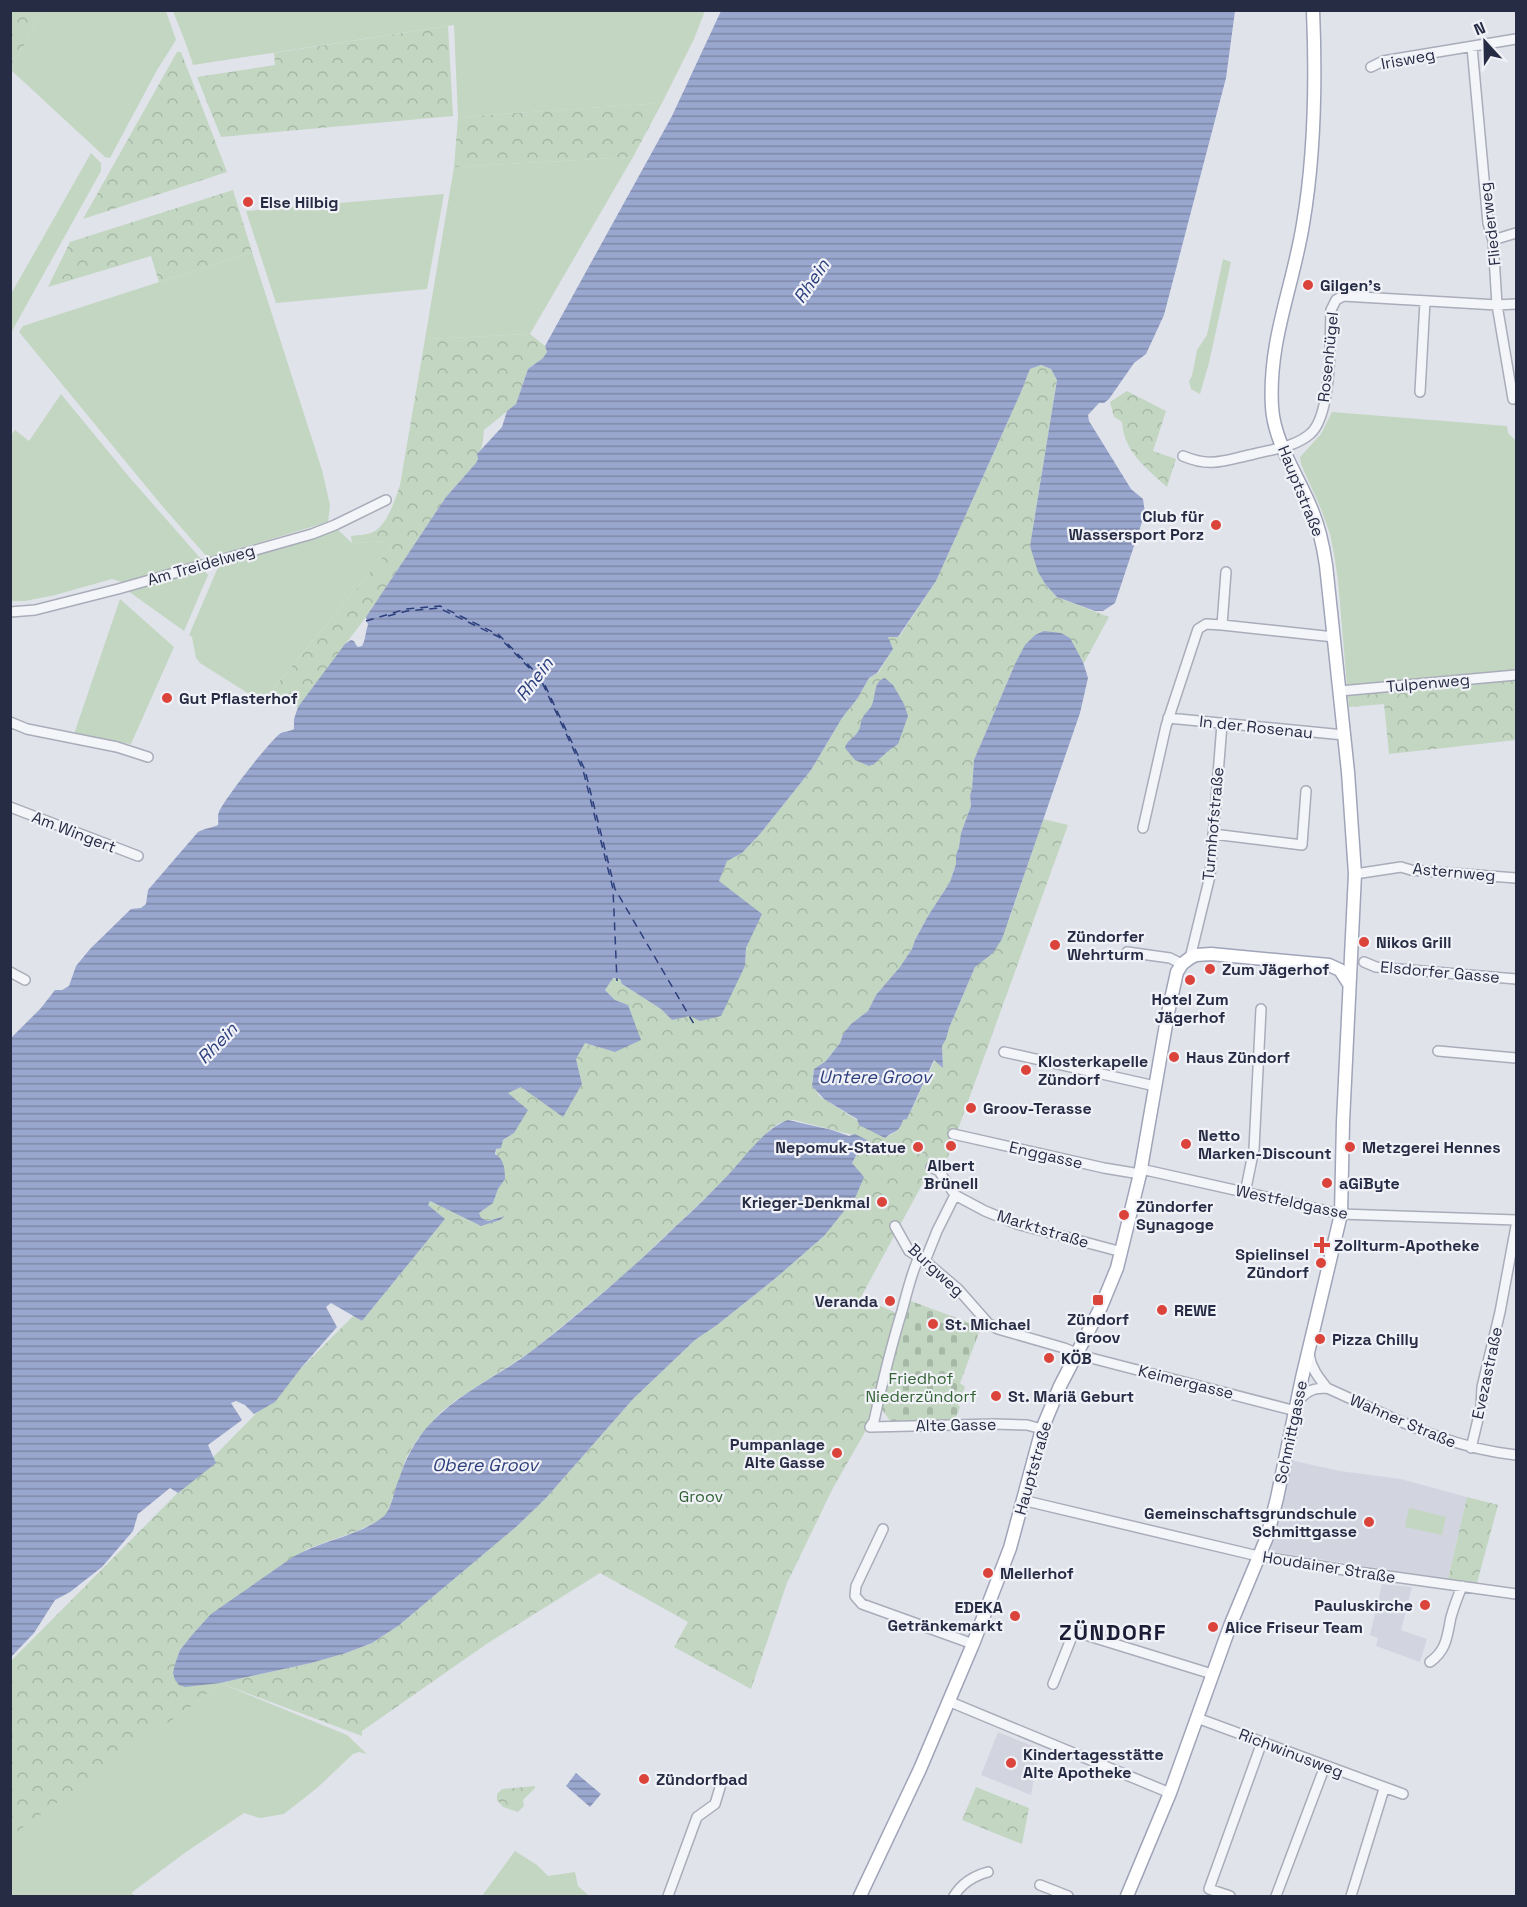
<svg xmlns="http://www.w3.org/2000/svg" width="1527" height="1907" viewBox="0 0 1527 1907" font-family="'Space Grotesk',sans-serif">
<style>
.built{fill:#d2d5e0}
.green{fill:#c2d6c1}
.forest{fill:url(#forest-crowns);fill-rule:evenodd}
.cemetery{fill:url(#cemetery-stones)}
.water{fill:url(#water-rules)}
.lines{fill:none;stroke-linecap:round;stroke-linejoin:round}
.ferry{stroke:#2d407d;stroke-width:1.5;stroke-dasharray:8 6;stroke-linecap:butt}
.minor-casing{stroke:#a9acb9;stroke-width:12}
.major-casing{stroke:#9fa4b8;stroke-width:15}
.minor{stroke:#f4f5f9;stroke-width:9}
.major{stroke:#fff;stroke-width:12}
.poi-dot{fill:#db443b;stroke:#f1f2f8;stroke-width:2}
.labels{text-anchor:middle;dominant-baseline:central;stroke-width:4.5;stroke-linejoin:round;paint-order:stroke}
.street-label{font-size:16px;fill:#272c45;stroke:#f1f2f8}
.poi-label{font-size:16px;font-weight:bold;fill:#272c45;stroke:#f1f2f8;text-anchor:start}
.park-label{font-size:16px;fill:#336234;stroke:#f1f2f8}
.water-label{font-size:18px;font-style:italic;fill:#2d407d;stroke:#f1f2f8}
.district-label{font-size:22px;font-weight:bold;letter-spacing:1.5px;fill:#1a1d35;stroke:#f1f2f8}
</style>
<defs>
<pattern id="forest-crowns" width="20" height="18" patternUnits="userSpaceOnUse" patternTransform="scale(1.5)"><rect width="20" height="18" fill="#c2d6c1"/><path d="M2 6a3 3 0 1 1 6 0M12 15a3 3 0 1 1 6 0" fill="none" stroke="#a7b8a7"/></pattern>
<pattern id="cemetery-stones" width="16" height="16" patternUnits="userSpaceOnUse" patternTransform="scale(1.5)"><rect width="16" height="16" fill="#c2d6c1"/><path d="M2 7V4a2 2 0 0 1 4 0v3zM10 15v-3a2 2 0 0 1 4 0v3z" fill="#a7b8a7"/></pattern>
<pattern id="water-rules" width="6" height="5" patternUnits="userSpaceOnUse" patternTransform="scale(1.5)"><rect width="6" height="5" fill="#99a7ce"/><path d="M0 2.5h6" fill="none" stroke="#7d88a9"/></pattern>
</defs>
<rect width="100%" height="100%" fill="#e1e3eb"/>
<path class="built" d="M1290 1460 1340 1471 1401 1479 1467 1497 1448 1579 1273 1552 1270 1548Z
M1382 1584 1412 1587 1401 1630 1427 1639 1420 1662 1376 1646 1378 1638 1370 1635Z
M998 1732 1038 1748 1039 1751 1031 1795 981 1775Z"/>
<path class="green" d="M42 11H166L176 40 157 70 110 158 105 157 11 70Z
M173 11H705L694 39 662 103 458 117 454 25 193 65C187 45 180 29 173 11Z
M91 153 101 163V171L12 331 11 294Z
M633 157 530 334 425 339 454 167Z
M444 194 427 289 276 303 246 211Z
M252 252 322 470 330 505 328 522 208 558 163 507 19 332 23 326Z
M1223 259 1231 262 1209 363 1200 394 1191 389 1189 381 1192 376 1197 350 1207 335Z
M61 394 130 478 202 560 122 582 112 579 55 595 25 601H11V435L15 430 29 441Z
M1332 412 1507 426 1508 433 1516 441V671L1347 686 1338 580 1334 554 1330 534 1321 509 1301 464 1300 457 1321 434Z
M337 529 352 543 387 541 391 547 262 702 200 663 196 658 192 637 189 635 219 565Z
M203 569 208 575 184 631 128 591Z
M120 599 174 647 131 744 74 734Z
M1409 1508 1446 1517 1442 1535 1405 1527Z
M220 1683 347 1735 367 1754 359 1752 353 1754 317 1788 284 1814 260 1818 244 1813 186 1852 131 1893 136 1896H11L10 1836 200 1700Z
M515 1851 537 1865 548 1876 575 1872 578 1886 588 1895V1896H482Z"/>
<path class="forest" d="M11 10 42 11 11 70 10 69Z
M448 26 453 116 221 137 197 77 275 65 274 53Z
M177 52H181L227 172 83 219Z
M662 103 633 157 454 167 458 117Z
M233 190 252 252 159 282 151 256 48 287 70 242Z
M530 334 545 346 547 352 543 358 528 369 516 404 484 430 482 447 477 454 478 459 476 463 446 497 366 617 298 707 268 695 391 547 387 541 352 543 351 536C357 535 365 535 371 533 387 527 395 500 400 485L425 339Z
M1041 365 1051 369 1057 380 1030 546 1057 597 1109 617 1084 663 1080 657 1015 664 974 760 972 789 970 795 971 806 961 833 959 847 956 855V864L950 882 928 916 915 940 912 949 900 968 876 995 868 1011 851 1024 842 1036 840 1043 826 1061 814 1069 812 1082 819 1096 824 1099 885 1138C895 1131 899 1134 903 1120L907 1119 935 1060 943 1068 942 1046 949 1028 975 967 1009 920 1043 819 1068 825 941 1176 930 1170 861 1297 896 1313 865 1432 833 1488 787 1583 751 1689 674 1647 688 1622 600 1573 488 1643 362 1731V1736L220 1683 200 1700 11 1836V1661L353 1316 362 1321 445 1219 427 1205 430 1201 481 1226 503 1216 488 1221 480 1218 479 1213 493 1203 498 1189 505 1179C495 1154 488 1149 514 1133L507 1093 521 1087 582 1084 576 1059 585 1043 615 1052 628 1005 615 1000 605 990 613 978 620 979 622 984 661 1009 672 1020 690 1016 733 989 745 966 746 948 750 935 719 881 727 860 742 853 760 834 811 770 842 718 857 699 869 678 878 673 893 649 887 636 899 637 936 581 1021 392 1030 369ZM789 1120H794L853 1135 863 1143 852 1163 824 1236 777 1277 717 1325 695 1340 633 1399 546 1498 516 1527 398 1626 372 1643 346 1653 311 1663 220 1683 175 1664 180 1650 192 1635 307 1549 357 1531 378 1521 387 1514 407 1456 418 1438 441 1412 456 1400 532 1351 624 1275 715 1189 771 1129 779 1123Z
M1127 391 1166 411 1153 451 1176 459 1167 487C1146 468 1124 452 1122 422L1114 417 1110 402Z
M1516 679V740L1389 754 1384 704 1349 707 1348 695Z
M1467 1497 1498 1505 1477 1583 1448 1579Z
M535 1786V1788L523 1800 524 1806 518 1812 503 1807 497 1800V1794L502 1789Z
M976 1787 1029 1808 1022 1844 962 1820Z"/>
<path class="cemetery" d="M908 1300 981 1327 960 1383 965 1387 958 1405 960 1407 954 1423 893 1425 879 1405Z"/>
<path class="water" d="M721 11H1235L1226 78 1164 315 1146 354 1134 363 1109 399 1104 403H1099L1088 415 1089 421 1131 489 1143 499 1145 513 1115 603 1103 611H1095L1057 597 1046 585 1038 572 1030 546 1057 380 1051 369 1041 365 1030 369 1021 392 936 581 898 637H888L893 649 877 673 869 678 857 699 842 718 811 770 760 834 742 853 727 861 719 881 762 914 746 948 745 966 721 1016 700 1021 690 1016 672 1020 661 1009 622 984 620 979 613 978 605 990 615 1000 628 1005 641 1040 615 1052 585 1043 576 1059 582 1084 563 1117 521 1087 508 1093 528 1110 514 1133 503 1140 501 1148 496 1149 495 1154C504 1159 505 1169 505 1179L498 1189 493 1203 479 1213 481 1218 488 1221 505 1216 500 1220 481 1226 430 1201 428 1205 445 1219 362 1321 331 1303 326 1307 337 1327 301 1368 275 1402 254 1414 245 1405 236 1401 231 1403 242 1420 208 1445 216 1463 178 1493 170 1488 138 1514 133 1531 102 1567 70 1592 55 1600 34 1633 11 1657V1038L41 1008 55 990H62L69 986 76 966 90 949 131 909 141 908 146 904 148 890 198 832C205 828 212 828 218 825 219 821 217 816 219 812 223 801 272 738 281 733 285 731 289 732 294 729V719L298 707 345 644 351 640 354 641 356 645 358 647 362 646C366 639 365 632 368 625L366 617 446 497 476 463 478 459 477 454 502 427 507 411 516 404 528 369 543 358 547 352 545 346 672 116Z
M1044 631 1061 633 1070 638 1083 662 1088 678 1080 713 1002 939 993 953 975 967 949 1028 946 1039 942 1046 943 1068 934 1060 907 1119 903 1120C899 1134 894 1130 885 1138L859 1125 857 1119 824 1099 812 1086 814 1069 826 1061 840 1043 843 1034 851 1024 868 1011 876 995 900 967 912 949 915 940 928 916 950 882 956 864V855L959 847 961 833 971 806 970 795 972 789 974 760 1015 664 1025 645 1035 635Z
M885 678 893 685 904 704 908 716 898 744 888 751 874 764 869 766 855 760 845 748C847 740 853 739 857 733 861 728 860 724 862 719 864 714 868 711 871 707 877 696 872 682 885 678Z
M788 1120 832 1130 849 1136 855 1134 871 1142 869 1145 863 1143 852 1163 864 1177 856 1196 824 1236 777 1277 717 1325 695 1340 633 1399 546 1498 516 1527 398 1626 372 1643 346 1653 311 1663 220 1683 185 1687 179 1685 175 1680 173 1673 175 1664 180 1650 192 1635 211 1614 293 1557C320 1541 362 1535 384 1516 392 1509 394 1489 399 1479 406 1458 415 1440 430 1424 459 1392 499 1376 533 1350 583 1311 632 1269 677 1225 695 1209 712 1192 729 1174 746 1156 765 1128 788 1120Z
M576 1773 601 1794 590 1807 566 1786Z"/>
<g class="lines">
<path class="ferry" d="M388 616 407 611 439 608 499 637 541 680 583 770 613 889 617 981
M366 621 406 609 440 606 499 635 542 679 585 770 615 889 694 1024"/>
<defs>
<path id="minor" d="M1472 47 1488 223 1493 240 1497 305 1513 399
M1371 67 1383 61 1516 39
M1493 240 1516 233
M1420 392 1425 301
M1183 456C1211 468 1225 460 1254 454 1273 449 1295 447 1310 434 1332 416 1330 339 1331 310L1336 300 1343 296 1497 305 1516 304
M10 612 35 610 118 589 312 534 335 525 386 500
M1222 625 1226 572
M1340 691 1516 675
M1168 718 1344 735
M10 722 27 729 117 747 148 757
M10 807 138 856
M1143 828 1166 726 1198 629 1206 624 1222 625 1334 637
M1213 834 1302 845 1306 791
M1355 874 1401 867 1411 870 1516 878
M1127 952 1170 958 1182 964
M1190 958 1210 876 1222 724
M1364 962 1376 967 1516 979
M10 972 25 980
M1438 1051 1516 1058
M1004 1052 1155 1086
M953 1134 1104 1168 1140 1174
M931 1167 939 1171 955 1195 985 1211 1017 1224 1122 1252
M1141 1169 1341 1214 1516 1220
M1245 1193 1254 1149 1261 1009
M895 1226 909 1251 925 1261 958 1289 988 1323 998 1329 1064 1348 1087 1357 1296 1411
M919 1257C911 1274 907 1293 902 1311 891 1347 882 1384 874 1421L870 1427 995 1424 1027 1425 1042 1429
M925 1261 937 1231 955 1195
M1309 1354C1311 1368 1318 1377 1327 1388
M1299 1400C1308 1390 1314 1388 1327 1388 1390 1416 1447 1448 1516 1455
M1471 1448 1481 1407 1482 1387 1500 1312 1516 1226
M1022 1500 1258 1556 1338 1569 1516 1594
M883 1529 856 1586 855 1596 862 1604 973 1644
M1430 1662C1447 1650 1447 1636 1451 1617 1454 1607 1458 1596 1462 1586
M1053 1684 1073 1634 1079 1633 1212 1674
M948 1701 1170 1793
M1197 1718 1403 1794
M1040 1885 1068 1896
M668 1896 697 1817 715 1804 721 1784
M954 1896C962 1883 973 1876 988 1872
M1230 1896 1209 1889 1262 1742
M1276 1896 1325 1766
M1351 1896 1384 1789"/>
<path id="major" d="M860 1896 920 1769 973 1644 1010 1548 1042 1429 1060 1386 1101 1307 1117 1268 1140 1174 1168 1013 1177 972 1182 964 1190 958 1196 955 1211 954 1329 965 1340 970 1349 984
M1127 1896 1170 1793 1230 1626 1267 1537 1277 1498 1302 1378 1341 1214 1343 1122 1355 874 1348 772 1326 565C1323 545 1319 526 1311 508 1298 476 1274 442 1272 407 1268 341 1293 287 1303 224 1315 154 1316 81 1313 10"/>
</defs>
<use href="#minor" class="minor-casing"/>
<use href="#major" class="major-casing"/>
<use href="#minor" class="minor"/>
<use href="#major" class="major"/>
</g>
<g class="poi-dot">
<circle cx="248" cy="202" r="6"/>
<circle cx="1308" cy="285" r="6"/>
<circle cx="1216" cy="525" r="6"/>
<circle cx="167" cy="698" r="6"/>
<circle cx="1364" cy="942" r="6"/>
<circle cx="1055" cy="945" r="6"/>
<circle cx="1210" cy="969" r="6"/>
<circle cx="1190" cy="980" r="6"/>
<circle cx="1174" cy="1057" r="6"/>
<circle cx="1026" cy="1070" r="6"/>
<circle cx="971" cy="1108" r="6"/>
<circle cx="1186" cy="1144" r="6"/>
<circle cx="951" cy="1146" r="6"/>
<circle cx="918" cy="1147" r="6"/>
<circle cx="1350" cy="1147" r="6"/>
<circle cx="1327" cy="1183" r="6"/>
<circle cx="882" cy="1202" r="6"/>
<circle cx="1124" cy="1215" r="6"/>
<path d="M1319 1236h6v6h6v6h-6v6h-6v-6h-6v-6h6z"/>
<circle cx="1321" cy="1263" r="6"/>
<rect x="1092" y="1294" width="12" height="12" rx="3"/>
<circle cx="890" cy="1301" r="6"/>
<circle cx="1162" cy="1310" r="6"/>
<circle cx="933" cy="1324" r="6"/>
<circle cx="1320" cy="1339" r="6"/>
<circle cx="1049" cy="1358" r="6"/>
<circle cx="996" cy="1396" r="6"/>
<circle cx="837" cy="1453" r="6"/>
<circle cx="1369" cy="1522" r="6"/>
<circle cx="988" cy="1573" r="6"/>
<circle cx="1425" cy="1605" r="6"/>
<circle cx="1015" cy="1616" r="6"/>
<circle cx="1213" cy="1627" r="6"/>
<circle cx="1011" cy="1763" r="6"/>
<circle cx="644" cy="1779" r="6"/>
</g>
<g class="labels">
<g class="street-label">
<text transform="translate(1408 59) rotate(-11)">Irisweg</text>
<text transform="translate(1490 224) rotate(-97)">Fliederweg</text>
<text transform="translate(1328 357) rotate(-84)">Rosenhügel</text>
<text transform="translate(1301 491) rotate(68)">Hauptstraße</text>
<text transform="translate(201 565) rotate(-16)">Am Treidelweg</text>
<text transform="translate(1428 683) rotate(-5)">Tulpenweg</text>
<text transform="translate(1256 727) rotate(6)">In der Rosenau</text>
<text transform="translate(1213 824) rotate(-85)">Turmhofstraße</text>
<text transform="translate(74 832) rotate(21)">Am Wingert</text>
<text transform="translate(1454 872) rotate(5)">Asternweg</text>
<text transform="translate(1440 972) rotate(5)">Elsdorfer Gasse</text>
<text transform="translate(1046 1155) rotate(13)">Enggasse</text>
<text transform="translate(1292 1202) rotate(12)">Westfeldgasse</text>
<text transform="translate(1043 1229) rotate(17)">Marktstraße</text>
<text transform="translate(936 1270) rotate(43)">Burgweg</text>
<text transform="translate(1487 1373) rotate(-78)">Evezastraße</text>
<text transform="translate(1186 1382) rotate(14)">Keimergasse</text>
<text transform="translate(1403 1421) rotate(23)">Wahner Straße</text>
<text transform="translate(956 1425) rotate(-1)">Alte Gasse</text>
<text transform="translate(1291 1432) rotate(-78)">Schmittgasse</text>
<text transform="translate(1033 1468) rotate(-74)">Hauptstraße</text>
<text transform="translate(1329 1567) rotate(9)">Houdainer Straße</text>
<text transform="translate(1291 1753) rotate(21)">Richwinusweg</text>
</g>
<g class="poi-label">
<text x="260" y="202">Else Hilbig</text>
<text x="1320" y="285">Gilgen's</text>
<text x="1204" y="516" text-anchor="end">Club für<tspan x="1204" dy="18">Wassersport Porz</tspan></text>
<text x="179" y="698">Gut Pflasterhof</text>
<text x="1067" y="936">Zündorfer<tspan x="1067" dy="18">Wehrturm</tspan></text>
<text x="1376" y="942">Nikos Grill</text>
<text x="1222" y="969">Zum Jägerhof</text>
<text x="1190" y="999" text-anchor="middle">Hotel Zum<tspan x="1190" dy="18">Jägerhof</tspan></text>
<text x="1186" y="1057">Haus Zündorf</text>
<text x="1038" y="1061">Klosterkapelle<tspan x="1038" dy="18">Zündorf</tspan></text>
<text x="983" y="1108">Groov-Terasse</text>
<text x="1198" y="1135">Netto<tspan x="1198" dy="18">Marken-Discount</tspan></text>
<text x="906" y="1147" text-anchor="end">Nepomuk-Statue</text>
<text x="1362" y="1147">Metzgerei Hennes</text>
<text x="951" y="1165" text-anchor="middle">Albert<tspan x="951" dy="18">Brünell</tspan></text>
<text x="1339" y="1183">aGiByte</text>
<text x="870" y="1202" text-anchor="end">Krieger-Denkmal</text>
<text x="1136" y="1206">Zündorfer<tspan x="1136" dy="18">Synagoge</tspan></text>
<text x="1334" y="1245">Zollturm-Apotheke</text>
<text x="1309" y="1254" text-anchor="end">Spielinsel<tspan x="1309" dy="18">Zündorf</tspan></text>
<text x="878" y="1301" text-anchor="end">Veranda</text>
<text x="1174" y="1310">REWE</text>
<text x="1098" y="1319" text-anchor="middle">Zündorf<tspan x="1098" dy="18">Groov</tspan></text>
<text x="945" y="1324">St. Michael</text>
<text x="1332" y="1339">Pizza Chilly</text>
<text x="1061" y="1358">KÖB</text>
<text x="1008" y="1396">St. Mariä Geburt</text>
<text x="825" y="1444" text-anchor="end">Pumpanlage<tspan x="825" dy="18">Alte Gasse</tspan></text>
<text x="1357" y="1513" text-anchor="end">Gemeinschaftsgrundschule<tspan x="1357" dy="18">Schmittgasse</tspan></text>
<text x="1000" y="1573">Mellerhof</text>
<text x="1413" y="1605" text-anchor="end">Pauluskirche</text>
<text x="1003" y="1607" text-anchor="end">EDEKA<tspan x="1003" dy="18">Getränkemarkt</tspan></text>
<text x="1225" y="1627">Alice Friseur Team</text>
<text x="1023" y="1754">Kindertagesstätte<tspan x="1023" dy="18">Alte Apotheke</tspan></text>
<text x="656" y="1779">Zündorfbad</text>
</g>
<g class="park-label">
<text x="921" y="1378">Friedhof<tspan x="921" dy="18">Niederzündorf</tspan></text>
<text x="701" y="1496">Groov</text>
</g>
<g class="water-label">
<text transform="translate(811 281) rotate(-56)">Rhein</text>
<text transform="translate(534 679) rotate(-53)">Rhein</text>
<text transform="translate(217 1043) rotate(-46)">Rhein</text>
<text x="875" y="1076">Untere Groov</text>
<text x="485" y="1464">Obere Groov</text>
</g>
<g class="district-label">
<text x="1113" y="1632">ZÜNDORF</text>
</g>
</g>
<rect width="1527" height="1907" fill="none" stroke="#272c45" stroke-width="24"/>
<g transform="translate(1485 42) rotate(338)" stroke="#f1f2f8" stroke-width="4.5" paint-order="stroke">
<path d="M0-4.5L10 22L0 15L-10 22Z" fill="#272c45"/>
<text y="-9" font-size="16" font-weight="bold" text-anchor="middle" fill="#272c45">N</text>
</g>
</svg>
